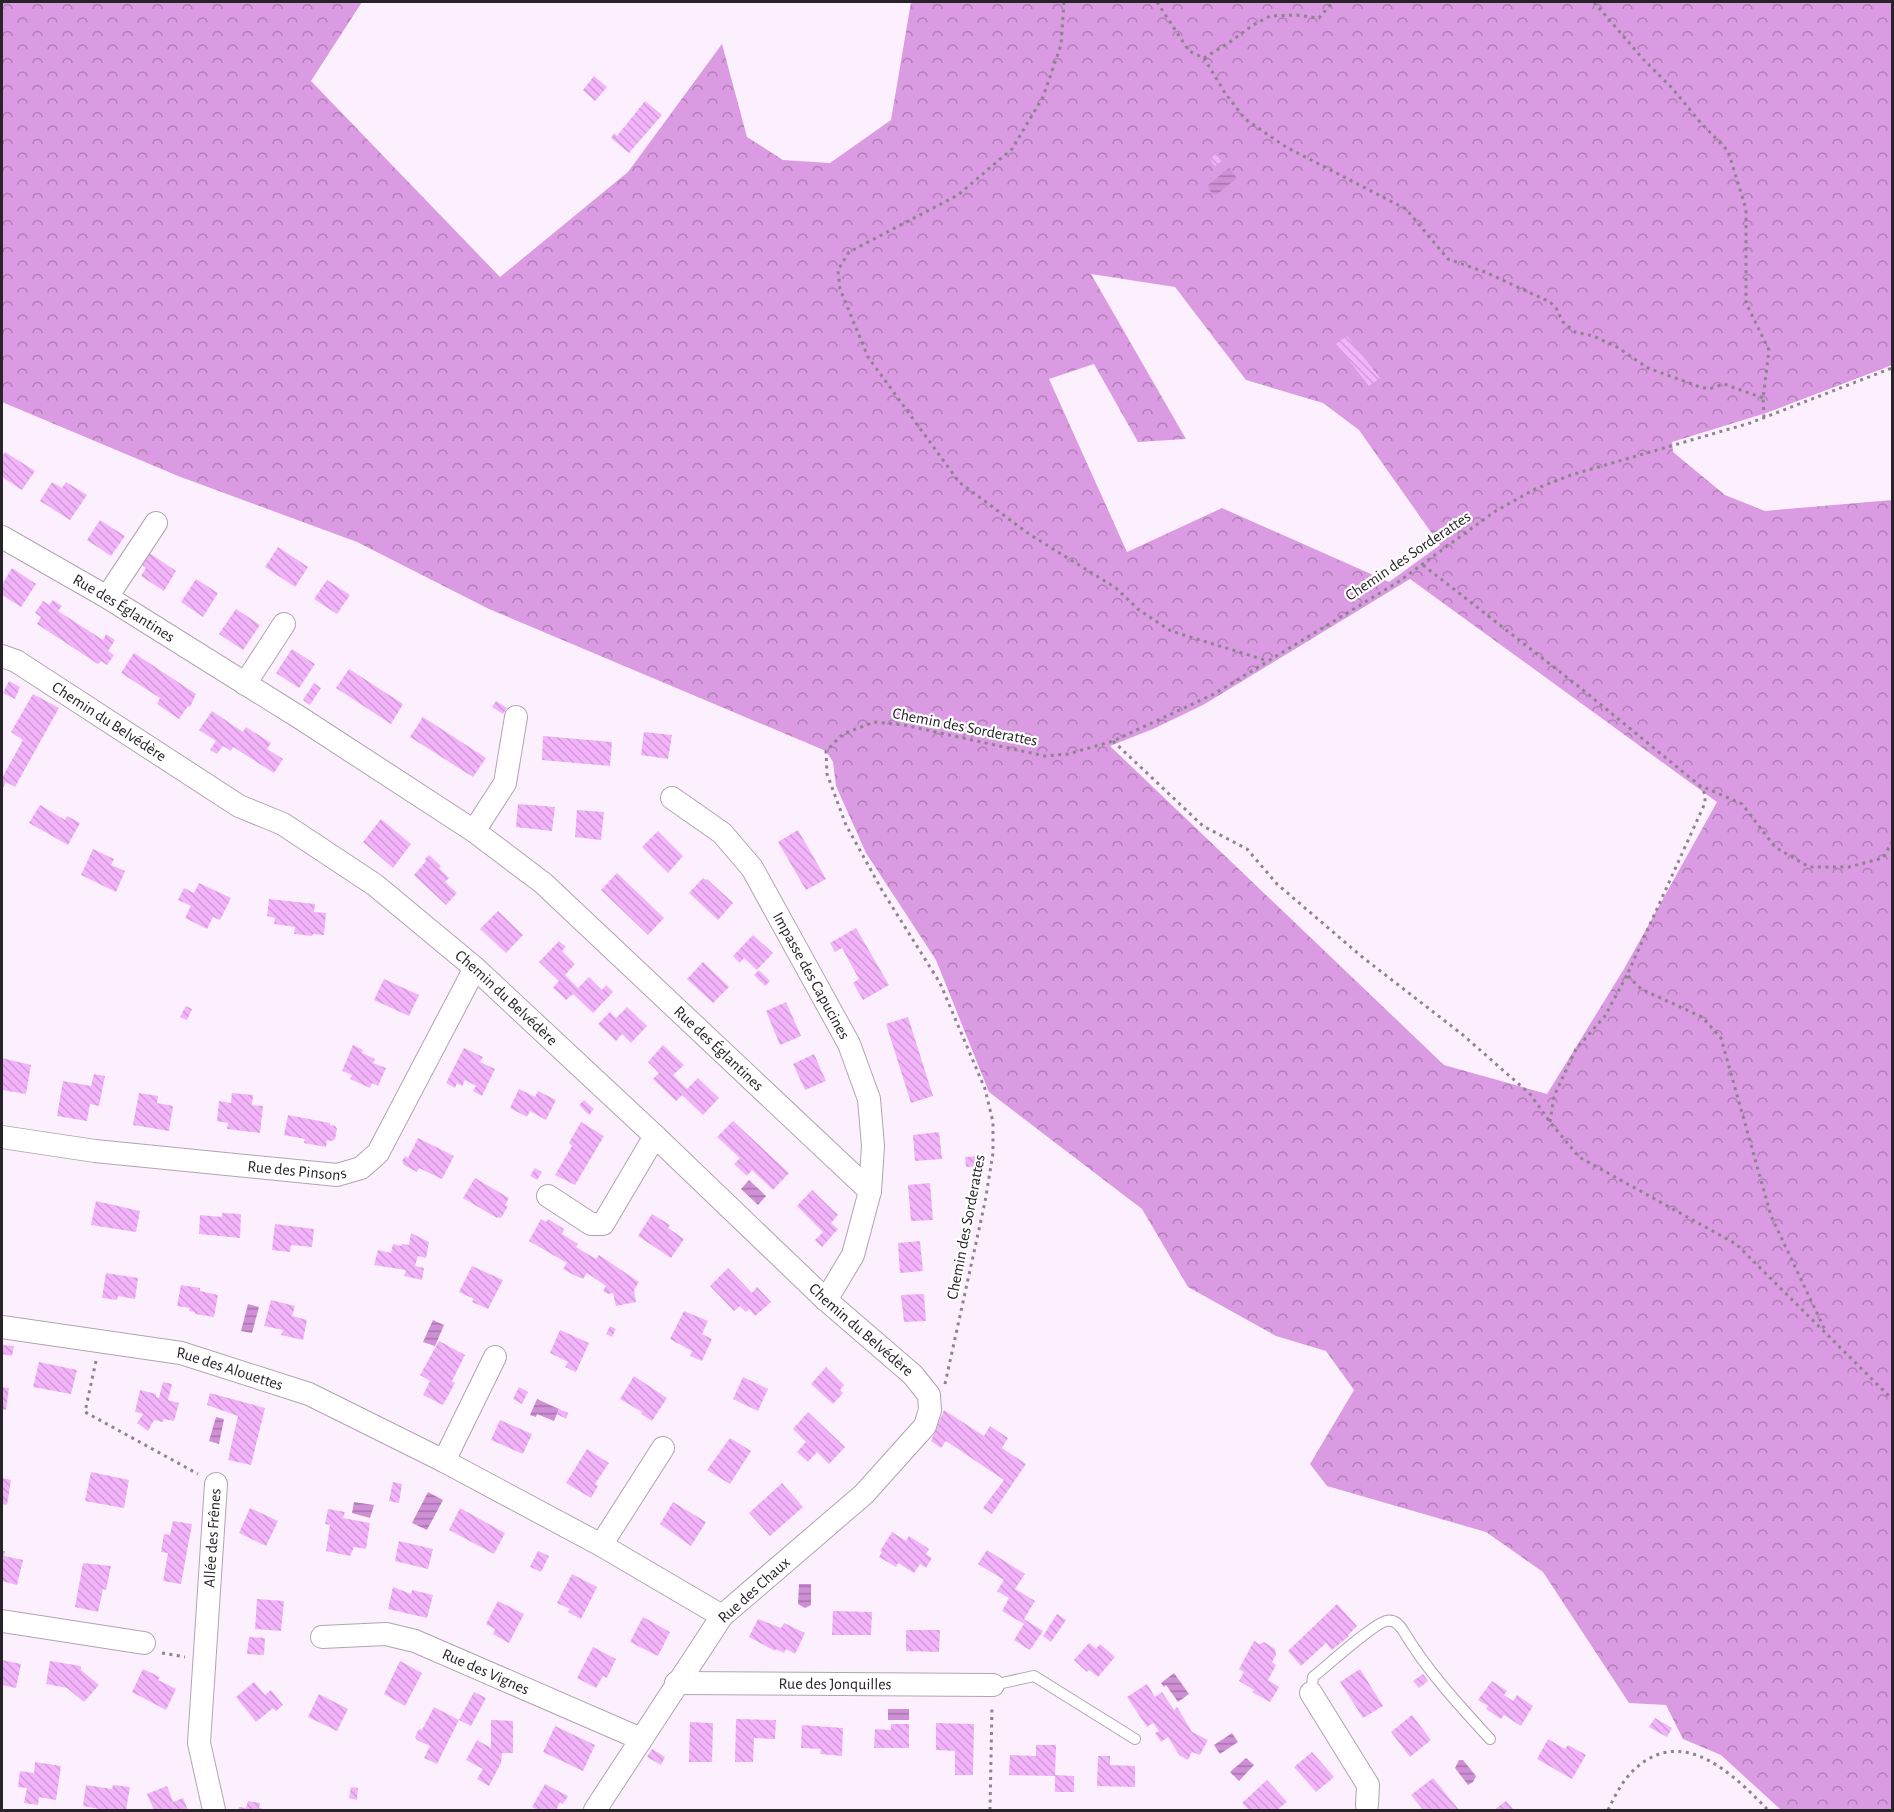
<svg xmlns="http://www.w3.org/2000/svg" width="1894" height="1812" viewBox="0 0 1894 1812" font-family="'Alegreya Sans',sans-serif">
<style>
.forest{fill:url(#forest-crowns);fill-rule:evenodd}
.water{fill:url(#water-rules)}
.building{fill:url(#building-back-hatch)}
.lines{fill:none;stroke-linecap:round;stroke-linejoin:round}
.service-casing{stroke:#b2a3b3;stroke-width:12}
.minor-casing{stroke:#b2a3b3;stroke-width:24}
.path{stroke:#8d848e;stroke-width:3;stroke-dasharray:3 4.5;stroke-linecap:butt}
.service{stroke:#fff;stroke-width:10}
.minor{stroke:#fff;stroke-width:22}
.labels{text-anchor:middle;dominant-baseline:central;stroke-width:4.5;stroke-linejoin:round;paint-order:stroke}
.street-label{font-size:16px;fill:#282229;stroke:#fff}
</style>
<defs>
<pattern id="forest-crowns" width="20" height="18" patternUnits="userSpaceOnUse" patternTransform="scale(1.5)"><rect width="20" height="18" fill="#da9be2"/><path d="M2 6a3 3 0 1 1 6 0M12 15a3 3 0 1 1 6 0" fill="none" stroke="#b17eb7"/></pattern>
<pattern id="water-rules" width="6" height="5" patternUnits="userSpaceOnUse" patternTransform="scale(1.5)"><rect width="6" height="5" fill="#ce8fd5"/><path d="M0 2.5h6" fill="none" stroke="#a774ad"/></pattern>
<pattern id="building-back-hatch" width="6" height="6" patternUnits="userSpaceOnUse" patternTransform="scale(1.5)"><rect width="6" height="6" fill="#f3b3fa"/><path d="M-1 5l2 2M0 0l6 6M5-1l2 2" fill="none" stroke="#d09ad6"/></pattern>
</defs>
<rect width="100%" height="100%" fill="#fdf0fe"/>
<path class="forest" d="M2 2H362L311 81 500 277 628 172 722 44 747 137 783 160 830 163 891 120 911 2H1892V365L1766 413 1672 442 1673 452 1725 495 1765 511 1892 500V1810H1781L1721 1755 1683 1739 1666 1705 1629 1703 1543 1572 1486 1532 1327 1486 1310 1464 1354 1390 1326 1351 1276 1336 1188 1287 1142 1209 989 1092 936 960 866 853 836 786 833 762 826 751 489 609 357 542 178 476 2 402ZM1091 274 1175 287 1246 380 1323 403 1359 430 1440 545 1389 582 1222 508 1127 552 1049 379 1094 364 1138 442 1186 439ZM1410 579 1717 802 1624 969 1547 1094 1444 1065 1110 746 1153 729 1203 705Z"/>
<path class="water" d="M1229 168 1237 178 1216 195 1211 193 1208 185Z
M749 1180 766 1196 758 1205 741 1189Z
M248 1304 259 1307 252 1333 241 1331Z
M433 1320 444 1325 435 1346 423 1342Z
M537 1399 559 1409 554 1421 537 1414 536 1417 530 1415Z
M216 1417 224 1419 219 1444 209 1441Z
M428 1492 443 1500 427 1530 412 1523Z
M354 1502 374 1505 370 1518 352 1513Z
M799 1584H811V1605L805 1608 798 1604Z
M1174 1673 1189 1694 1178 1702 1166 1685 1164 1687 1161 1683Z
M888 1709H909V1720H888Z
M1232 1733 1238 1742 1220 1754 1214 1745Z
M1246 1758 1254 1765 1239 1781 1230 1772Z
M1459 1760H1463L1476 1776 1473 1782 1468 1785 1455 1768Z"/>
<path class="building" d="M594 76 607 87 595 101 583 90Z
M645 101 662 115 629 153 611 138 614 133 617 136Z
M1217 153 1223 160 1215 166 1210 159Z
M1347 336 1380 378 1369 386 1336 344Z
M5 452 35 471 22 490 2 477V457Z
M52 482 62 488 66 482 87 495 70 520 40 501Z
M100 520 125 536 111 556 87 540Z
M278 547 308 567 295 587 265 567Z
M148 552 176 571 164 591 141 576 146 568 140 564Z
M12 568 36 584 21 607 2 595V585Z
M196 579 218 593 203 617 181 602Z
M327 580 350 595 337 614 314 599Z
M53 600 62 606 58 611 103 640 106 634 115 640 108 651 114 655 107 665 101 661 98 664 37 624 41 617 35 613 43 601 49 605Z
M236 609 260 625 243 650 219 634Z
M292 649 315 664 299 688 276 673Z
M134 653 196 694 190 707 188 706 179 719 157 704 160 698 121 673Z
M349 669 403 704 391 724 336 688Z
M9 681 20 687 15 699 3 693Z
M314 683 321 688 310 705 303 700Z
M33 694 59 708 15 787 6 782 2 790V778L23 740 11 732Z
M496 701 507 708 503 714 492 707Z
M212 711 243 732 246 727 271 743 267 749 283 759 274 773 233 747 231 751 223 746 217 754 210 750 216 741 199 730Z
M423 717 486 758 473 777 410 737Z
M644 732 672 735 668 759 641 755Z
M543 736 612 742 610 766 542 760Z
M518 804 555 807 552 831 516 827Z
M40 805 65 820 67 816 80 823 68 845 29 823Z
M577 810 604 812 601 840 575 837Z
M381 819 411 844 393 868 363 842Z
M798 830 826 879 806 890 778 842Z
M658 831 683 856 668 873 642 847Z
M93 849 114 859 111 865 125 871 116 892 81 875Z
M429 855 441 866 439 868 449 878 445 882 457 893 446 905 414 875 426 861 425 859Z
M617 873 664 918 648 935 601 890Z
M703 878 706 880 707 879 733 903 718 920 689 893Z
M199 883 231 898 220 920 213 917 207 929 185 918 191 906 178 900 184 888 194 893Z
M269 899 315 904 314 912 326 913 324 935 313 934 312 936 294 934 295 927 274 924 275 918 267 916Z
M498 911 523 935 506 953 480 929Z
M856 928 889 985 863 1000 853 983 859 979 842 948 835 952 830 943Z
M753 935 773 953 757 970 744 958 740 963 733 956Z
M559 941 566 947 562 951 575 964 565 975 578 988 589 977 602 990 606 985 613 992 593 1013 573 994 566 1000 560 994 553 988 559 981 539 962Z
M703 962 729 987 713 1003 687 979Z
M759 970 770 981 765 986 754 975Z
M384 979 419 995 409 1016 374 1000Z
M786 1002 801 1036 780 1045 766 1011Z
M186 1006 192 1009 187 1020 180 1017Z
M627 1007 647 1026 631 1043 622 1034 616 1041 598 1024 610 1012 616 1018Z
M908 1017 933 1096 911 1103 886 1024Z
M353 1045 363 1050 362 1053 375 1059 373 1063 386 1068 378 1086 372 1083 370 1088 350 1079 352 1075 342 1071Z
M663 1045 684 1065 673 1075 687 1089 698 1078 719 1098 703 1115 682 1095 676 1101 653 1079 659 1073 648 1062Z
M464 1048 483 1057 480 1062 495 1069 482 1096 473 1091 476 1086 465 1080 462 1086 457 1083 455 1088 446 1083Z
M814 1054 826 1081 805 1090 793 1064Z
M2 1058 31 1065 26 1094 2 1090Z
M94 1074 105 1076 99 1106 90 1104 87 1121 57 1116 63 1081 91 1086Z
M519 1089 535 1097 538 1091 556 1100 546 1120 530 1111 527 1117 510 1108Z
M139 1093 158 1096 157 1103 173 1106 169 1131 133 1125Z
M232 1093 253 1095 252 1105 263 1106 260 1133 227 1129 228 1123 217 1121 219 1101 231 1103Z
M584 1100 594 1109 589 1115 579 1105Z
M288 1115 330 1123V1125L335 1126 337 1129 335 1139 332 1141 327 1140 326 1147 304 1143 305 1139 284 1135Z
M733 1121 789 1173 773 1190 752 1170 747 1176 734 1164 740 1158 717 1137Z
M581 1122 604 1136 575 1185 555 1175 572 1146 569 1143Z
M939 1132 942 1159 915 1161 913 1135Z
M418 1138 454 1156 442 1179 419 1168 417 1172 404 1165 402 1161 405 1156 408 1158Z
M979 1156 980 1166 966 1167 965 1157Z
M535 1168 542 1172 537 1180 530 1176Z
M475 1178 509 1198 505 1205 508 1206 501 1218 498 1217 497 1218 463 1198Z
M930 1183 933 1220 911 1221 908 1185Z
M812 1190 838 1215 831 1223 838 1229 822 1247 815 1240 823 1232 797 1206Z
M96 1201 140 1211 136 1232 91 1225Z
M222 1213 241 1214 240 1238 199 1234 200 1215 222 1217Z
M652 1214 670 1225 668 1228 684 1239 671 1258 638 1236Z
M541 1219 546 1222 548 1219 564 1229 562 1234 578 1244 576 1247 596 1259 599 1255 639 1282 634 1290 636 1302 616 1306 613 1293 608 1294 603 1291 606 1286 587 1273 583 1279 574 1275 563 1269 567 1263 529 1241Z
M275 1224 314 1229 312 1247 291 1245 290 1252 272 1250Z
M411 1233 429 1242 426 1258 418 1256 415 1266 424 1268 422 1280 404 1276 406 1270 374 1265 378 1250 391 1253 393 1244 401 1246 402 1244 409 1245Z
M920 1241 923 1271 900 1273 898 1243Z
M472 1266 503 1280 488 1309 472 1302 474 1299 459 1292Z
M728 1268 752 1293 757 1287 771 1302 755 1316 749 1309 746 1312 740 1306 734 1311 710 1286Z
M106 1273 138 1278 135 1299 118 1296 117 1300 102 1298Z
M181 1285 200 1288V1291L218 1295 214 1317 195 1314V1312L189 1311 190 1308 177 1306Z
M924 1294 926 1321 904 1322 901 1295Z
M271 1300 295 1306 292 1316 307 1320 303 1340 281 1335 283 1330 264 1326Z
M684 1311 708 1321 702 1334 712 1339 702 1361 690 1356 692 1351 670 1339Z
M610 1326 616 1329 612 1337 606 1334Z
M560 1330 589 1343 576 1372 565 1367 568 1362 550 1353Z
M439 1341 465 1355 452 1381 455 1383 443 1405 423 1395 430 1381 420 1375Z
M2 1345 14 1346 12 1356 2 1354Z
M39 1362 77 1370 71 1394 33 1387Z
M826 1367 844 1385 840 1390 843 1393 833 1404 811 1384Z
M634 1376 667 1398 652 1421 641 1414 642 1412 620 1399Z
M743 1377 768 1389 758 1411 733 1399Z
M163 1382 172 1384 168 1400 179 1403 174 1421 164 1419 163 1422 154 1420 148 1431 137 1423 143 1414 135 1412 140 1390 156 1394V1397L159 1398Z
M2 1387 9 1388 6 1410 2 1409Z
M519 1387 528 1392 522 1404 513 1399Z
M210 1393 265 1408 251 1465 228 1460 238 1416 207 1405Z
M559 1409 568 1413 566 1419 557 1414Z
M944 1410 984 1436 990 1426 1008 1438 1002 1448 1026 1464 992 1514 983 1508 1004 1480 946 1441 941 1448 931 1441Z
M808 1412 845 1447 829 1464 817 1452 808 1462 797 1452 806 1442 793 1429Z
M500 1420 532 1434 523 1454 491 1440Z
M730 1438 751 1451 730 1484 707 1470Z
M587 1449 609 1463 595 1484 598 1486 591 1498 566 1483Z
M91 1472 129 1480 124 1508 85 1501Z
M2 1478 11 1480 7 1505 2 1504Z
M393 1482 402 1484 399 1503 389 1501Z
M782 1483 803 1507 770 1536 749 1513Z
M673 1502 706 1522 691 1546 660 1524Z
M250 1508 278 1521 266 1546 239 1533Z
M460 1508 505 1533 494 1554 449 1530Z
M328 1509 345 1512 343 1518 370 1523 366 1549 354 1547 350 1556 326 1551 330 1525 325 1524Z
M173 1521 192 1524 181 1584 163 1581 168 1553 161 1552 164 1534 170 1535Z
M892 1532 906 1541 909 1536 929 1549 926 1554 932 1558 926 1568 920 1564 914 1573 898 1563 896 1567 879 1557 882 1552 880 1551Z
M399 1541 433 1549 428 1569 395 1561Z
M987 1550 1025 1574 1015 1589 1035 1601 1024 1619 1043 1631 1030 1650 1014 1640 1024 1624 1002 1611 1009 1598 997 1591 1004 1580 978 1564Z
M2 1551H5L4 1556 23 1560 17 1585 2 1581Z
M538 1551 549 1556 541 1572 530 1567Z
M83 1563 111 1566 106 1590 103 1589 98 1612 75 1607Z
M572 1574 597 1587 581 1619 568 1612 570 1609 557 1603Z
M393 1587 411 1594 412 1590 433 1595 427 1618 388 1609Z
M257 1599 284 1601 281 1631 255 1629Z
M498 1601 524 1614 509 1643 493 1634 495 1629 486 1624Z
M1337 1604 1357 1626 1348 1635 1349 1636 1332 1650 1326 1643 1301 1666 1288 1651Z
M833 1611 872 1612 871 1635H832Z
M1057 1614 1066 1620 1051 1642 1043 1636Z
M643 1617 670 1632 658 1656 630 1642Z
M758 1619 781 1628 784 1623 805 1633 795 1654 786 1649 784 1653 776 1649 775 1651 749 1637Z
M906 1630H940L939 1652 906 1651Z
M249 1637 265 1638 264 1655 247 1654Z
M1254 1641 1259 1644 1264 1642 1275 1649 1276 1655 1272 1662 1276 1665 1268 1680 1279 1687 1270 1702 1252 1692 1254 1690 1239 1681 1244 1672 1239 1669Z
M1089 1643 1096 1649 1100 1644 1115 1657 1098 1677 1089 1670 1087 1672 1074 1660Z
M593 1647 616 1659 607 1678 603 1676 596 1688 577 1678Z
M2 1660 21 1664 16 1688 2 1685Z
M50 1661 81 1666V1670L99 1685 84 1702 67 1688 46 1684Z
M400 1661 422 1673 405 1706 384 1694Z
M143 1669 160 1677 158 1680 176 1689 166 1710 132 1692Z
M1360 1669 1383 1706 1363 1718 1340 1682Z
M1423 1674 1428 1681 1419 1688 1413 1681Z
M1492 1681 1507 1691 1504 1695 1513 1701 1517 1695 1533 1706 1521 1726 1504 1715 1501 1719 1486 1709 1488 1706 1478 1700Z
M254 1682 265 1695 271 1690 283 1705 276 1711 273 1708 256 1722 236 1697Z
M1147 1684 1155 1697 1162 1692 1174 1710 1177 1707 1192 1732 1208 1740 1200 1755 1192 1752 1188 1760 1179 1755 1168 1737 1161 1742 1155 1733 1159 1731 1153 1723 1147 1727 1127 1697Z
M474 1692 486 1698 471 1726 459 1720Z
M319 1694 348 1709 337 1731 308 1717Z
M434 1707 459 1720 437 1764 424 1758 430 1746 417 1740 415 1737 419 1729 422 1730Z
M1412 1715 1431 1740 1410 1757 1391 1732Z
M1655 1718 1672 1728 1667 1737 1649 1727Z
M736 1719 776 1720 775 1739 754 1738 753 1762H735Z
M491 1720 513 1721V1753H502L501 1763 489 1786 477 1779 483 1769 466 1760 477 1740 491 1748Z
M690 1722 713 1723 712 1762H689Z
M936 1723 974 1724 973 1775H955V1751L936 1750Z
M891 1724H909V1748H874L875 1729 891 1730Z
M802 1725 843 1728 842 1756 820 1754 821 1749 801 1748Z
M555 1726 595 1745 583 1771 543 1752Z
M1548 1739 1565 1749 1568 1745 1586 1755 1572 1779 1537 1759Z
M1036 1745H1056L1055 1775 1074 1776V1792H1055V1776L1009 1775 1010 1755 1036 1756Z
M652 1749 665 1757 661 1765 647 1757Z
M1312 1752 1334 1777 1316 1792 1294 1767Z
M1098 1756H1110V1765L1135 1766V1787L1097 1786Z
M35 1762 61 1766 56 1800 39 1797 38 1805 24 1803 27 1788 18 1787 20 1771 34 1773Z
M1433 1778 1459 1810H1423L1411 1795Z
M1267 1780 1287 1802 1277 1810H1249L1242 1803Z
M545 1784 568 1796 563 1804 560 1802 556 1810H538L532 1807Z
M86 1785 112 1789 113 1785 130 1787 126 1810H105L83 1806Z
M167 1786 173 1802 183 1798 188 1810H154L147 1794Z
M351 1787 358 1788 357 1800 349 1798Z
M248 1801 260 1803 259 1808 266 1810H238L239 1807 246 1808Z
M1506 1801 1514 1810H1494Z"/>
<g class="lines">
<defs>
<path id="service" d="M993 1685 1034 1676 1135 1739
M1311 1693 1313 1677C1326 1667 1373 1624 1386 1621 1394 1619 1400 1625 1404 1632 1428 1672 1459 1705 1490 1739"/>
<g id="minor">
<path id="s1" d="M2 537 107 597 302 719 474 831 543 883 870 1191 853 1255 826 1300"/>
<path d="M107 597 156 523"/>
<path id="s2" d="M2 656 16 661 239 806 283 824 375 885 475 968 655 1136 826 1300 913 1375 929 1395 930 1410 925 1426 864 1494 722 1616 595 1810"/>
<path d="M245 684 284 624"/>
<path id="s3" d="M672 798 722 833 752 868 849 1044 869 1099 873 1146 870 1191"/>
<path d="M474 831 505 783 516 717"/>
<path id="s4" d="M2 1137 95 1151 337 1175 361 1168 378 1153 475 968"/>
<path d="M548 1196 591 1224H603L655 1136"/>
<path id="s5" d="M2 1327 181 1353 309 1394 444 1461 601 1545 722 1616"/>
<path d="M444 1461 495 1357"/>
<path d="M601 1545 663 1448"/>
<path d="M2 1621 144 1643"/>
<path id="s6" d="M322 1637 386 1634 415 1641 641 1739"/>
<path id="s7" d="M676 1683 993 1685"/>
<path d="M1311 1693 1368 1785 1367 1805"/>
<path id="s8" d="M214 1810 199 1743 216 1484"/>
</g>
</defs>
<use href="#service" class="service-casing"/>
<use href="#minor" class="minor-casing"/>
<path class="path" d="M1064 2 1061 45 1043 97 1012 149 958 195 849 252 838 270 840 289 868 357 959 482 1029 534 1116 588 1139 610 1171 631 1268 661
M1157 2 1189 51 1204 58 1230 42 1253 25 1270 16 1296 15 1319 18 1333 2
M1594 2 1643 59 1672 88 1700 122 1728 151 1746 209V303L1769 350 1763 398 1764 417
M1204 58 1225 93 1245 119 1286 147 1406 209 1448 259 1485 272 1550 302 1556 308 1563 322 1575 332 1593 336 1617 347 1648 368 1700 387 1709 389 1724 384 1763 398
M1423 565 1578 686 1699 785 1742 804 1775 847 1809 867H1849L1883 858 1892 842
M1113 741 1203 826 1247 849 1277 884 1361 956 1463 1035 1530 1094 1550 1122 1579 1157 1736 1244 1892 1399
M1699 785 1705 794V803L1627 975 1641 989 1702 1017 1721 1038 1771 1216 1825 1330
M1550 1122 1554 1096 1576 1049 1605 1016 1627 975
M96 1361 85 1412 198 1474
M945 1384 985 1202 993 1153V1122L985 1089 940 983 883 892 846 825 827 774 826 751 843 734 874 722 904 725 1045 756 1068 754 1113 741 1214 694 1398 582 1494 512 1535 489 1571 475 1750 423 1892 368
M162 1653 185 1657
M990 1810 992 1705
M1608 1810C1615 1796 1623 1779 1636 1768 1684 1725 1734 1775 1768 1810"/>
<use href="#service" class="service"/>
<use href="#minor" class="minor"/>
</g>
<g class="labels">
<g class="street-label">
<text transform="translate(1408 556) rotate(-34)">Chemin des Sorderattes</text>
<text stroke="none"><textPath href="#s1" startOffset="141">Rue des Églantines</textPath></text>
<text stroke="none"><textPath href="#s2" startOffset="126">Chemin du Belvédère</textPath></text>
<text transform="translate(965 727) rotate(11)">Chemin des Sorderattes</text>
<text stroke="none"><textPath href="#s3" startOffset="230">Impasse des Capucines</textPath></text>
<text stroke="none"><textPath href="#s2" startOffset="612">Chemin du Belvédère</textPath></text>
<text stroke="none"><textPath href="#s1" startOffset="884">Rue des Églantines</textPath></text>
<text stroke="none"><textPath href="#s4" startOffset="297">Rue des Pinsons</textPath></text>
<text transform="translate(966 1227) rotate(-79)">Chemin des Sorderattes</text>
<text stroke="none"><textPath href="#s2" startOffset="1098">Chemin du Belvédère</textPath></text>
<text stroke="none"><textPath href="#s5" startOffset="232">Rue des Alouettes</textPath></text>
<text stroke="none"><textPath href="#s8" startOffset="274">Allée des Frênes</textPath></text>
<text transform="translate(754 1590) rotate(-42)">Rue des Chaux</text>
<text stroke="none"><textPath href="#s6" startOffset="171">Rue des Vignes</textPath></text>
<text stroke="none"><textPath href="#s7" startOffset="159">Rue des Jonquilles</textPath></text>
</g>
</g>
<rect width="1894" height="1812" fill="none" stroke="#282229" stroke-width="6"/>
</svg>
